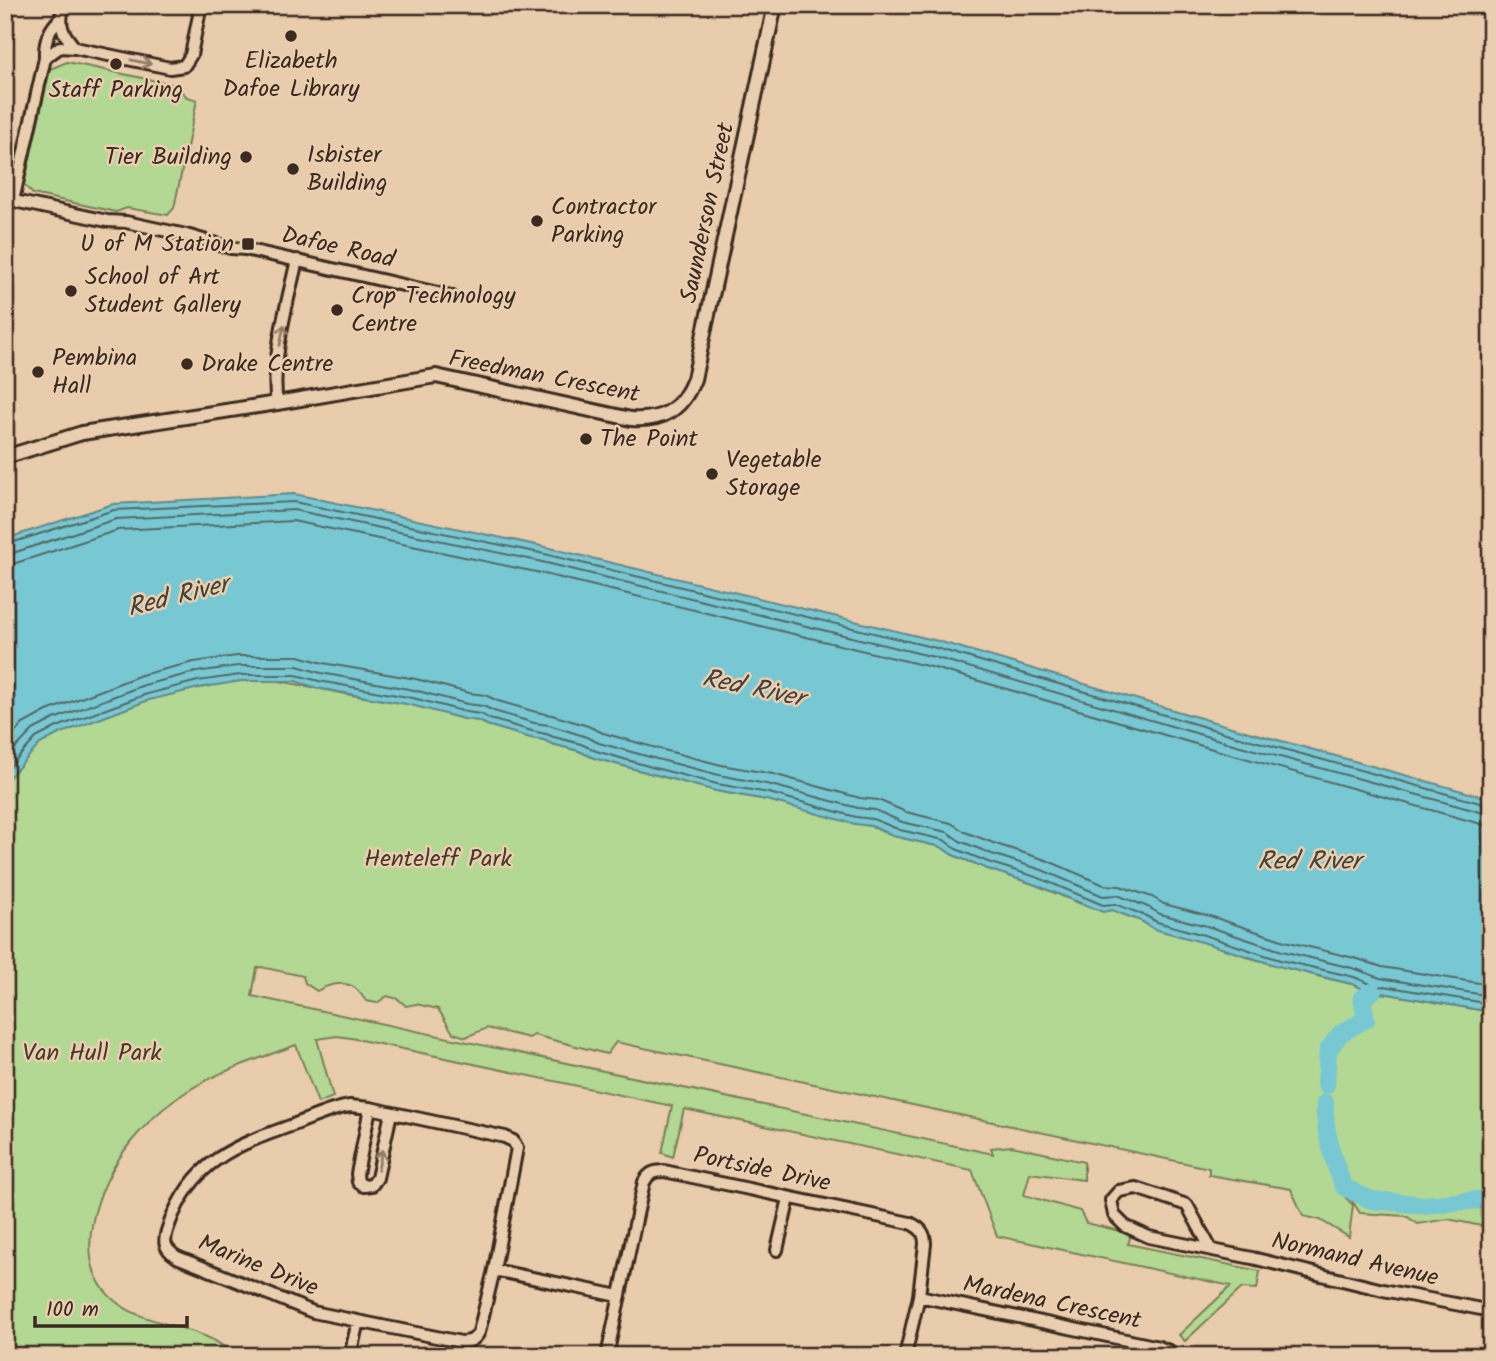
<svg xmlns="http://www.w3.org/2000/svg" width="1496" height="1361" viewBox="0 0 1496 1361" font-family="Kalam,sans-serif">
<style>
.green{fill:#b3d893;stroke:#778158;stroke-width:2}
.water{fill:#78c8d3;stroke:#60898b;stroke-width:2}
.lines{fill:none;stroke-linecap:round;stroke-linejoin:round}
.shore{stroke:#536966;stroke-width:2}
.river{stroke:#78c8d3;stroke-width:18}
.minor-casing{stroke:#3b2a1e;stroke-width:16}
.tertiary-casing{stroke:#3b2a1e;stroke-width:18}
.minor{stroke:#e9ceb0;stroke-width:10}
.tertiary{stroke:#e9ceb0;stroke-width:12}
.oneway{stroke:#927c67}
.poi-dot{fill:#3b2a1e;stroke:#e9ceb0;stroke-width:2.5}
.labels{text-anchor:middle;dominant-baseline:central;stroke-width:5;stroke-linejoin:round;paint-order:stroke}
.poi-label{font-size:24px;fill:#3b2a1e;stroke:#e9ceb0;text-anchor:start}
.street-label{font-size:24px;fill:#3b2a1e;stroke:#e9ceb0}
.park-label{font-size:24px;fill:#473b2a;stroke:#e9ceb0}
.water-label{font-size:26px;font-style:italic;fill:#444239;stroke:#e9ceb0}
</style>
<rect width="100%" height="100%" fill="#e9ccab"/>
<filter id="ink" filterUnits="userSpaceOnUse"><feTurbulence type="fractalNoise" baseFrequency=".0143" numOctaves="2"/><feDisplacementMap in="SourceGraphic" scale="14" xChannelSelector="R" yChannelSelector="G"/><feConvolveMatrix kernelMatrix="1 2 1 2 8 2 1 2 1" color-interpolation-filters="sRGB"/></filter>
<g filter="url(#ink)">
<path class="green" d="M67 62 175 85 187 97 197 100 174 208 168 215 127 208 116 212 33 194 24 185 50 69Z
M254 676 351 695 409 704 464 719 479 721 487 725 531 738 544 740 552 744 579 751 594 758 653 774 716 791 767 800 871 826 898 837 941 847 953 855 976 864 985 868 1036 885 1081 904 1112 910 1141 921 1153 928 1239 952 1247 957 1321 977 1352 984 1376 994 1383 993 1491 1012V1228L1448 1219 1418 1224 1406 1216 1360 1213 1351 1199 1345 1197 1353 1205 1349 1237 1320 1220 1303 1216 1291 1189 1209 1175V1168L616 1042 607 1054 534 1035 529 1038 487 1028 466 1037 453 1033 438 1009 416 1004 406 1006 398 999 387 996 377 1003 366 1001C363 997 359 991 355 988 344 980 327 985 317 991L305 983 303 976 261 967 257 968 252 996 993 1154 991 1148 1012 1146 1084 1162V1180L1030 1173 1024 1195 1080 1211 1086 1223 1120 1231 1125 1218 1134 1226 1128 1244 1260 1271 1257 1289 1242 1288 1185 1341 1179 1335 1231 1286 997 1236 972 1170 684 1109 673 1157 662 1153 672 1106 351 1038 337 1036 317 1039 333 1097 318 1103 296 1045C256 1060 211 1073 176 1099 159 1111 143 1127 130 1143 98 1184 67 1261 115 1301 148 1329 205 1323 234 1356H5V766L22 749 91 711Z"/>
<path class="water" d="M294 494 541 546 938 641 1238 729 1491 799V1012L1383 993 1376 994 1352 984 1278 966 1202 942 1154 929 1141 921 1112 910 1103 912 1036 885 985 868 976 864 953 855 941 847 898 837 871 826 855 824 767 800 716 791 653 774 594 758 579 751 552 744 544 740 531 738 487 725 479 721 464 719 411 705 317 688 295 681H241L199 688 149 700 59 734 40 744 5 782V539L113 504Z"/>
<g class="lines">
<path class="shore" d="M5 545 114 510 294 502 540 553 936 648 1236 736 1491 806
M5 554 13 553 116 519 294 510 538 561 934 657 1233 744 1491 815
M5 565 16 563 118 530 293 521 536 572 931 667 1230 754 1481 824 1491 825
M5 743 23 724 47 711 141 675 194 662 237 656H299L323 663 416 679 469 693 485 695 498 701 536 712 552 715 588 726 603 733 660 749 721 765 773 774 860 798 878 800 906 812 951 823 965 832 996 844 1046 860 1104 885 1120 886 1152 897 1164 904 1210 916 1285 941 1358 959 1382 967 1491 985
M5 759 33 730 54 719 144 685 196 672 238 666H297L321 673 414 690 467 704 483 706 494 711 534 723 549 725 584 736 599 743 657 759 719 775 771 785 858 808 875 810 902 822 947 832 960 841 992 854 1042 870 1103 896 1117 895 1148 907 1160 914 1207 926 1282 951 1356 969 1380 978 1491 996
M5 772 36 738 57 727 147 694 198 681 240 675H296L319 681 413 698 466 712 481 714 490 719 532 731 546 734 554 737 581 744 596 751 655 768 717 784 769 793 856 817 873 819 900 830 944 840 956 849 988 862 1039 878 1103 905 1115 904 1144 915 1157 922 1204 935 1280 960 1354 977 1378 987 1384 986 1491 1004"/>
<path class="river" d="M1326 1085 1328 1050 1340 1034 1366 1019 1362 998 1372 992
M1325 1103C1324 1132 1333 1161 1344 1187L1371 1200 1424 1205 1479 1200 1491 1201"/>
<defs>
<path id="minor" d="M63 5C59 27 61 31 75 48
M45 58 60 47 75 48 170 68 184 66 191 55 201 5
M5 199 107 221 126 222 186 235 231 248 245 249 451 296
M13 201 45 58C44 41 49 29 61 18
M277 403C270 364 288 300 297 260
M350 1106 370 1108 505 1137 513 1141 517 1148 494 1270 479 1332C475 1340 470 1342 461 1342L313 1312 177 1257C163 1248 163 1241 169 1225 192 1161 234 1146 293 1125 312 1118 330 1109 350 1106Z
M370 1108 357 1174 358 1182 364 1186 372 1185 377 1178 391 1113
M1211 1249 1187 1205 1136 1188 1119 1191 1111 1200 1114 1215 1125 1226 1149 1237 1252 1258 1383 1290 1491 1311
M777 1250 789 1198
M494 1270 619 1296
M919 1296 1159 1347 1171 1352 1173 1356
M350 1356 358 1321
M607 1356 644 1182C649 1173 654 1171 664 1171L910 1223C920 1228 925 1232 925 1244L919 1296 905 1356"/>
<path id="tertiary" d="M5 457 82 433 277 403 436 376 631 419C663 421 682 410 694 379L775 5"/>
</defs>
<use href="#minor" class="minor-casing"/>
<use href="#tertiary" class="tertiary-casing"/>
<use href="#minor" class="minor"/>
<use href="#tertiary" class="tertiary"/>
</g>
<defs><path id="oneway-shaft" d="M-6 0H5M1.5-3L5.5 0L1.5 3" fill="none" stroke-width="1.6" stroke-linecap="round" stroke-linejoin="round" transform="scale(1.75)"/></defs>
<g class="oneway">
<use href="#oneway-shaft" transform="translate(141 62) rotate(12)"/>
<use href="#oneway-shaft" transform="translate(282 335) rotate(-79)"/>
<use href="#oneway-shaft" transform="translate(380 1160) rotate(-78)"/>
</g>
</g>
<g class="poi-dot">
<circle cx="291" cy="36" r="7"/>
<circle cx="116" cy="64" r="7"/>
<circle cx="246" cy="157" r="7"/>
<circle cx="293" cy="169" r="7"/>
<circle cx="537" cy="221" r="7"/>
<rect x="241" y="237" width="14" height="14" rx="3.5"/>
<circle cx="71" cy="291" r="7"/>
<circle cx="337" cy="310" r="7"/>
<circle cx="187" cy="364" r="7"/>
<circle cx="38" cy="372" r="7"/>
<circle cx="586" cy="439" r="7"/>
<circle cx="712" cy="474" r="7"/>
</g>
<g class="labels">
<g class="poi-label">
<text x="291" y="61" text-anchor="middle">Elizabeth<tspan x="291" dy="28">Dafoe Library</tspan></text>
<text x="116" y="90" text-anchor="middle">Staff Parking</text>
<text x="307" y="155">Isbister<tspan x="307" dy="28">Building</tspan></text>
<text x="232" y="157" text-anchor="end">Tier Building</text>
<text x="551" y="207">Contractor<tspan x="551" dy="28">Parking</tspan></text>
<text x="234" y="244" text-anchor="end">U of M Station</text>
<text x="85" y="277">School of Art<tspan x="85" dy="28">Student Gallery</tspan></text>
<text x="351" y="296">Crop Technology<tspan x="351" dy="28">Centre</tspan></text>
<text x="52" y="358">Pembina<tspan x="52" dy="28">Hall</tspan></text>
<text x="201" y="364">Drake Centre</text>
<text x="600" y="439">The Point</text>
<text x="726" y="460">Vegetable<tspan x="726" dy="28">Storage</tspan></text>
</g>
<g class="street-label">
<text transform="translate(708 213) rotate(-78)">Saunderson Street</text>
<text transform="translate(338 248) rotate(13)">Dafoe Road</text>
<text transform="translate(544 377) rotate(11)">Freedman Crescent</text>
<text transform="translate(762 1170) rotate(12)">Portside Drive</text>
<text transform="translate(1355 1260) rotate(13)">Normand Avenue</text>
<text transform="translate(258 1266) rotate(22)">Marine Drive</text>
<text transform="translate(1052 1303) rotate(12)">Mardena Crescent</text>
</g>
<g class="park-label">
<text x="438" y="859">Henteleff Park</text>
<text x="92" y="1053">Van Hull Park</text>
</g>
<g class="water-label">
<text transform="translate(178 597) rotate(-14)">Red River</text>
<text transform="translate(753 689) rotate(12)">Red River</text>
<text x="1309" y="862">Red River</text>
</g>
</g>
<rect width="1496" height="1361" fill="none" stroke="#e9ceb0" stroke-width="28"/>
<rect x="14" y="14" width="1468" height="1333" fill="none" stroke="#3b2a1e" stroke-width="2.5" filter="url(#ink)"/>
<path d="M35 1316v10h152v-10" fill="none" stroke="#3b2a1e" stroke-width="3.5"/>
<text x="46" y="1316" font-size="21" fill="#3b2a1e" stroke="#e9ceb0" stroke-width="5" paint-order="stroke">100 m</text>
</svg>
